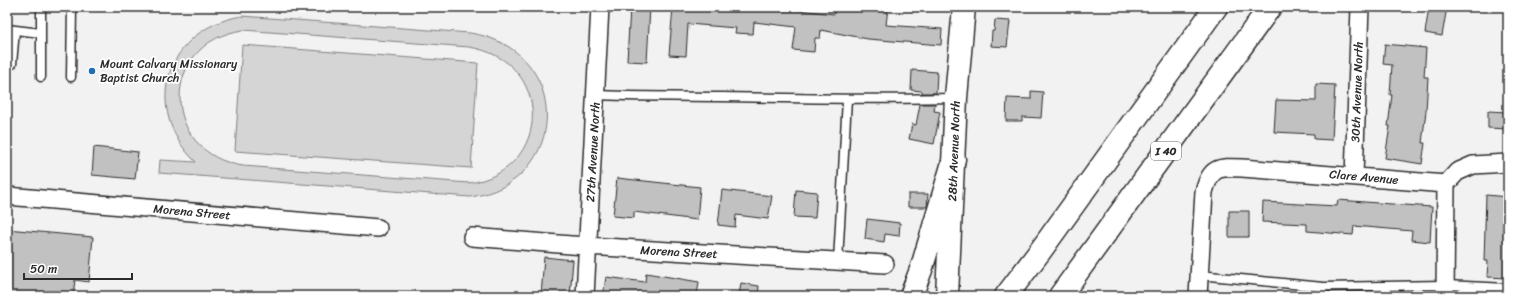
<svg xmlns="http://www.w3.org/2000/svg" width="1515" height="303" viewBox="0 0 1515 303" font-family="Sriracha,sans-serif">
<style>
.green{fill:#d5d5d5;stroke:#808080;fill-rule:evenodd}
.building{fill:#c1c1c1;stroke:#2b2b2b}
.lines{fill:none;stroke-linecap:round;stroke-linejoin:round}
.lane-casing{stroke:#2b2b2b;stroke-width:11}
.street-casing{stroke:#2b2b2b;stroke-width:20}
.secondary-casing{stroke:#2b2b2b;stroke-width:25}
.highway-casing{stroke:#2b2b2b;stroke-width:25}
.lane{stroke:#fff;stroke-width:8}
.street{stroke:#fff;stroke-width:17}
.secondary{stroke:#fff;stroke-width:22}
.highway{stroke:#fff;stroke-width:22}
.poi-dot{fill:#1f6fb2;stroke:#fff;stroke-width:1.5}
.labels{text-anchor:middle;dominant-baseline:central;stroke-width:3.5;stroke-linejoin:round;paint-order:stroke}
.shield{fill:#fff;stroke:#6b6b6b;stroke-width:1}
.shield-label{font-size:11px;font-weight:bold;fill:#2b2b2b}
.poi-label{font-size:12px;fill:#2b2b2b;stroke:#fff;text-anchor:start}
.street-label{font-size:12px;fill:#2b2b2b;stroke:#fff}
</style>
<rect width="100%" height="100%" fill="#f2f2f2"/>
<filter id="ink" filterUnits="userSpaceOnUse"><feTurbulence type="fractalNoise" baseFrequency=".025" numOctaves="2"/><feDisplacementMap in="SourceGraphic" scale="8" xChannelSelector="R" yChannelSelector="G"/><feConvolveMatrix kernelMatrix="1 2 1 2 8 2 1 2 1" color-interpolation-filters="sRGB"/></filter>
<g filter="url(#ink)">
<path class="green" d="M242 16 470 33C572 48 572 183 470 197L159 173 160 160 196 162C140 109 166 28 242 16ZM243 30 469 47C554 60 553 171 469 183L243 166C159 153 159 42 243 30Z
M242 45 478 63 471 168 235 151Z"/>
<path class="building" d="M630 7H650L647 62 627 61Z
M673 7 738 11V7H791L790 9 834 14 836 7H855L871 10V7L888 8 886 25 942 29 941 45 868 39 821 30 820 38H815L814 52 793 50 796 27 754 22 753 34 735 33 736 28 688 24 686 56 669 55Z
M1429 7H1447L1442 36 1425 33Z
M995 20 1010 21 1007 47 991 46 992 31H994Z
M1385 44 1426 48 1424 77H1428L1426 111 1422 143H1425L1422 164 1385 158 1390 126H1388L1392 95H1390L1392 65 1383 64Z
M912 70 937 72 936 93H922V91L911 90Z
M1316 84 1335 85 1332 140 1314 139V134L1274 132 1276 100 1316 101Z
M1031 91 1043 92 1041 118 1022 117V121H1006L1007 98 1031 99Z
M920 104H935L934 111 940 112 934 144 909 139 912 124 916 125Z
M1488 111 1508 112V129L1488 128Z
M94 147 138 152 135 179 92 175Z
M617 178 700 187 697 220 634 212V218L613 216Z
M722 190 772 196 768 219 736 215 735 227 718 225Z
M796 190 817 192 815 218 794 217Z
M908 194H928L927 207H908Z
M1486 195 1508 197V278L1487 277 1488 261H1484Z
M1338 200 1432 207 1430 242 1411 240 1412 231 1354 226 1353 235 1307 231V224L1262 222 1263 202 1337 206Z
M1229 211H1249V237H1229Z
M867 219 900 223 899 236 885 234 884 242 865 239Z
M7 229 93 237 89 282 75 280 73 296H7Z
M544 257 573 260 570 296H541Z
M646 273 699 282 697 296H603L606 277 645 282Z
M741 283 759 286 758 296H739Z"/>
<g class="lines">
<defs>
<path id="lane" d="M41 7V77
M7 29 41 33
M7 63 12 64 15 30
M71 77 72 7
M596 95C637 97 679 96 721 97 799 98 877 100 955 98
M838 261 847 99
M1199 275 1323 287 1322 296
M1323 287 1445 285 1508 288"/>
<path id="street" d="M1354 176 1360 7
M7 196 378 228
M472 237 571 245 885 264
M585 296 600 7
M1198 296 1204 192C1211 167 1217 167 1242 168L1446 184 1457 172 1473 165 1508 163
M1445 296 1446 184"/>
<path id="secondary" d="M947 296 956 98 964 7"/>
<path id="highway" d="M911 296 922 267 954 159
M1006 296 1041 250 1216 7
M1060 296 1270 7"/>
</defs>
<use href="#lane" class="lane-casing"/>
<use href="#street" class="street-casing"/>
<use href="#secondary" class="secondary-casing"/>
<use href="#highway" class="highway-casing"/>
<use href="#lane" class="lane"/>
<use href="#street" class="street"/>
<use href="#secondary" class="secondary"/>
<use href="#highway" class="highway"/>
</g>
</g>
<circle class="poi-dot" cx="92" cy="71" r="4"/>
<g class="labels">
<rect class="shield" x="1151" y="142" width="30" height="18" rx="3"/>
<g class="shield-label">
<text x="1166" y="151">I 40</text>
</g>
<g class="poi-label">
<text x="100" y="64">Mount Calvary Missionary<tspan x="100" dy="14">Baptist Church</tspan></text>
</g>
<g class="street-label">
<text transform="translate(1357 92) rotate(-88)">30th Avenue North</text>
<text transform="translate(954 151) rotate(-88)">28th Avenue North</text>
<text transform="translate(593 152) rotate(-87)">27th Avenue North</text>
<text transform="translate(1364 177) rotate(5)">Clare Avenue</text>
<text transform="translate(192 212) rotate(5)">Morena Street</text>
<text transform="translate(679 252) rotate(3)">Morena Street</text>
</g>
</g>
<rect width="1515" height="303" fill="none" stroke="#fff" stroke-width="24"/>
<rect x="12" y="12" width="1491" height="279" fill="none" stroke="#2b2b2b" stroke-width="1.5" filter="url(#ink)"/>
<path d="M24 273v6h108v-6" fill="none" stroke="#2b2b2b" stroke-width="2"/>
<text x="30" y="273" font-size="12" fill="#2b2b2b" stroke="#ffffff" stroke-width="3" paint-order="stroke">50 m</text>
</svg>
